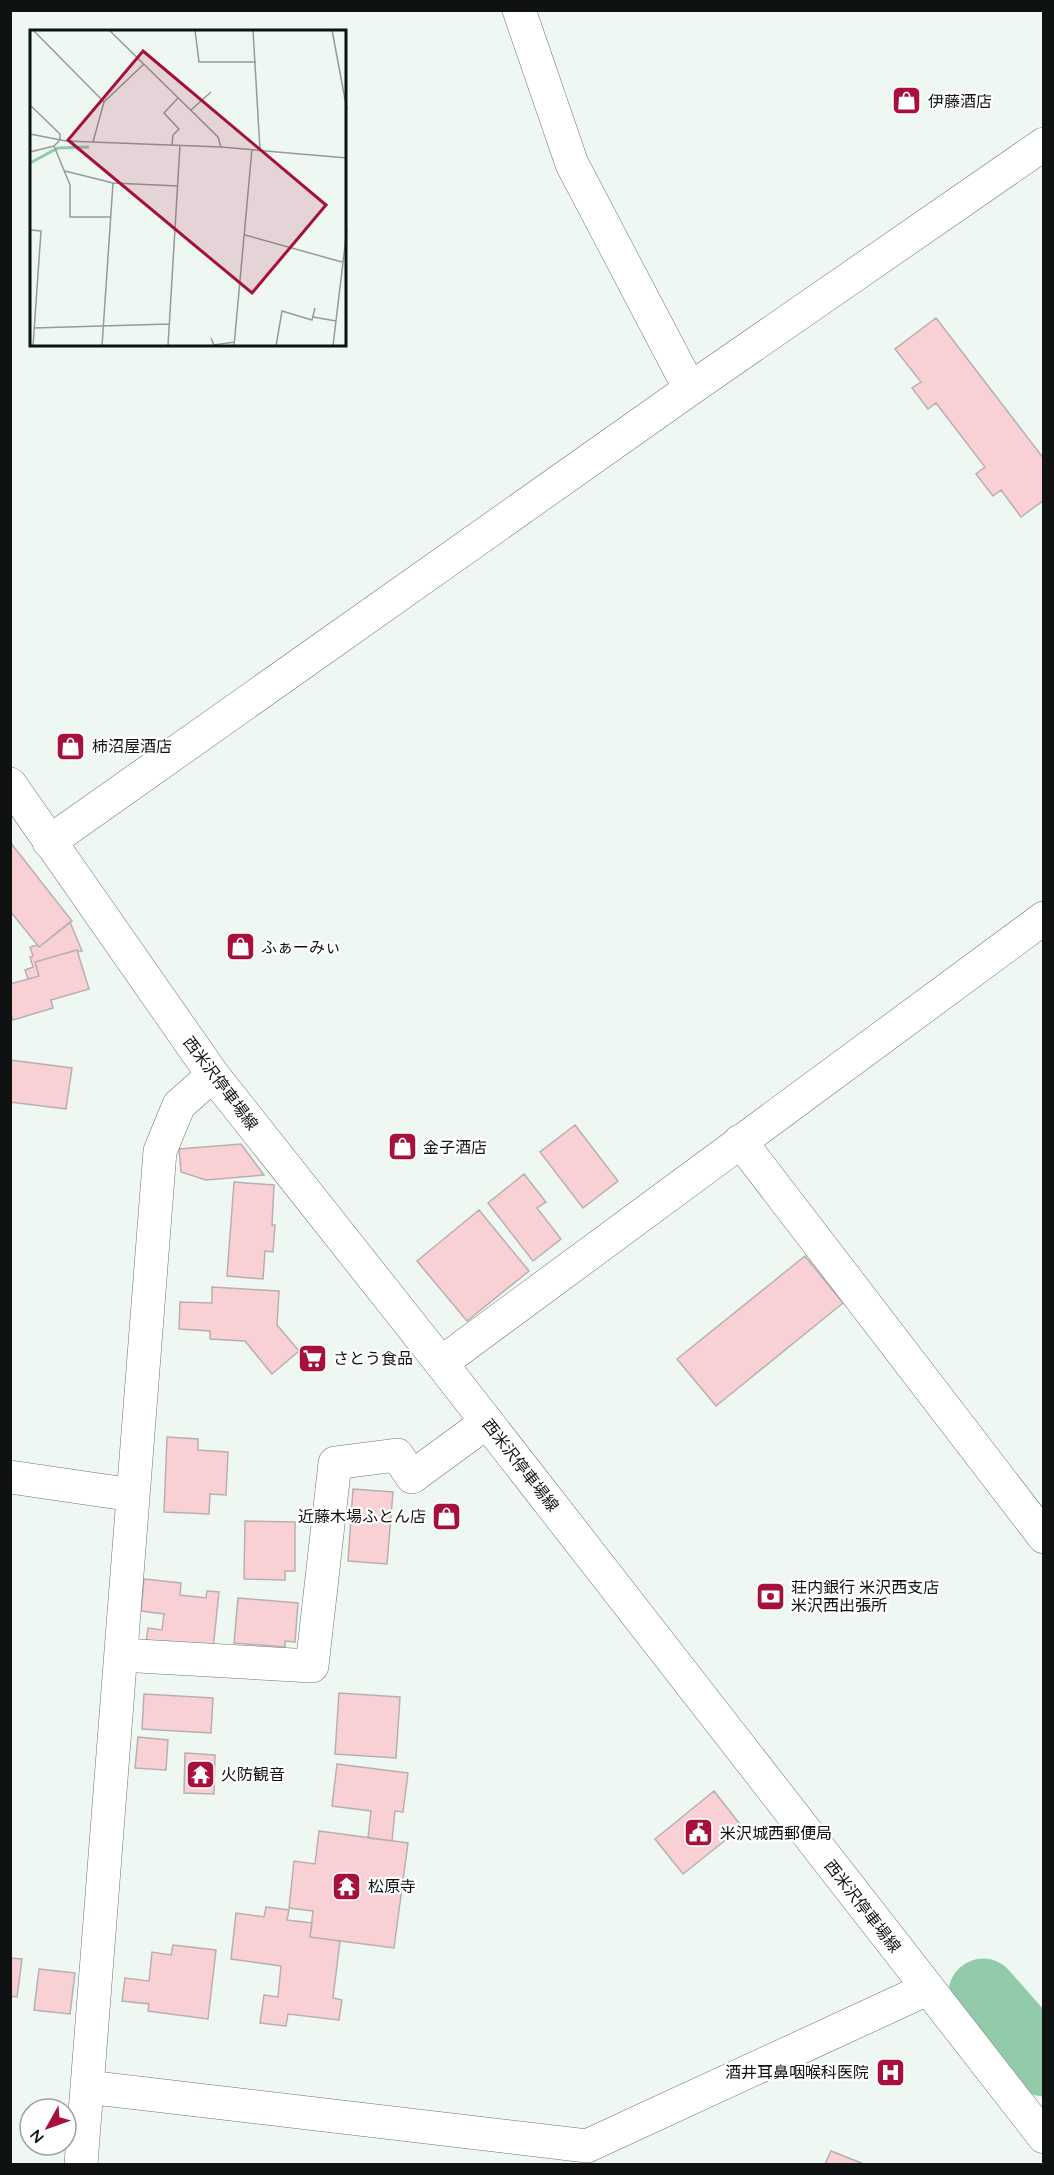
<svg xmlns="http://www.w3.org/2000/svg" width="1054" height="2175" viewBox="0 0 1054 2175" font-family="Quicksand,'Noto Sans JP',sans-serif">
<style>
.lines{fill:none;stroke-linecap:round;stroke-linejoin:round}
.river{stroke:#92cba9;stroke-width:69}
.building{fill:#f9d1d4;stroke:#b9afb0;stroke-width:1.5}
.minor-casing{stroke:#6e7671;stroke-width:34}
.secondary-casing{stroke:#6e7671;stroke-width:34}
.minor{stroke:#fff;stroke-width:33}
.secondary{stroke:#fff;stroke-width:33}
.labels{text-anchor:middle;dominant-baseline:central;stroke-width:4.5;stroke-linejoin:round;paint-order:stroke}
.poi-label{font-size:16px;fill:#0f1210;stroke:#fff;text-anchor:start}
.street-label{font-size:16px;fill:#0f1210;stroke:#fff}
.inset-river{fill:none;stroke:#92cba9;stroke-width:3}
.inset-road{fill:none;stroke:#959b98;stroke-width:1.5}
.view{fill:#a70f3d;fill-opacity:0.15;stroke:#a70f3d;stroke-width:3}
.inset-edge{fill:none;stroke:#0f1210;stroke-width:3}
</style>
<rect width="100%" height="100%" fill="#eff7f2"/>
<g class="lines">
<path class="river" d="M983 1993 1044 2062"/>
</g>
<path class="building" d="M936 318 1044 459V500L1021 517 1001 490 993 496 976 474 985 467 936 403 928 409 912 388 921 382 895 349Z
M10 842 72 921 39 947 10 911Z
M70 922 82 951 78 952 77 950 35 962 39 976 28 979 25 970 33 967 30 957 33 956 30 947 37 945 39 947Z
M77 950 89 989 51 1000 53 1008 13 1020 10 1011V984L39 976 35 962Z
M10 1060 72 1068 66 1109 10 1102Z
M575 1125 618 1181 583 1208 540 1152Z
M241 1144 264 1175 206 1180 181 1172 179 1149Z
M524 1174 546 1202 537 1208 561 1239 533 1261 488 1203Z
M234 1182 274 1185 272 1225H275L273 1252 265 1251 263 1279 227 1276Z
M479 1210 529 1271 467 1321 417 1261Z
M805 1256 843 1303 716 1406 677 1359Z
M212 1287 279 1291 277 1325 299 1351 272 1374 245 1341 210 1339V1331L179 1329 180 1302 212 1303Z
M167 1437 198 1439V1450L228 1452 226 1495 210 1494 209 1514 164 1512Z
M353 1489 393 1492 387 1564 348 1561Z
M245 1521 295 1522V1571H285V1580L244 1579Z
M144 1579 181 1583 180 1595 206 1598 207 1591 219 1592 213 1649 145 1651 148 1628 162 1630 164 1614 141 1611Z
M238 1598 298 1603 295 1642 285 1641V1647L234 1643Z
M339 1693 400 1697 396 1758 335 1754Z
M144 1694 213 1698 211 1733 142 1729Z
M138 1737 168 1740 166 1770 135 1768Z
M185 1753 215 1755 214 1794 184 1793Z
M337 1764 408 1773 403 1812 395 1811 392 1841 368 1838 371 1811 332 1806Z
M714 1791 742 1827 683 1874 655 1839Z
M319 1831 408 1843 394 1948 310 1937 313 1911 289 1908 294 1861 315 1864Z
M266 1907 289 1910 287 1920 312 1923 310 1937 340 1941 333 1998 342 2000 339 2020 288 2014 286 2026 260 2023 264 1995 278 1997 281 1966 231 1959 236 1913 264 1917Z
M173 1945 216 1950 208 2019 148 2011 149 2004 122 2001 125 1978 149 1981 152 1952 171 1955Z
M10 1958 22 1959 17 1997 10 1996Z
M39 1969 75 1973 70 2014 34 2010Z
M831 2151 864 2164H825Z"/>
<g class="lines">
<defs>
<path id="minor" d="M519 10 572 164 690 389
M49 842 690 389 1044 144
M740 1141 1044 1537
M441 1363 1044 918
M10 1477 133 1495
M121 1655 312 1666 335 1463 397 1455 412 1477 487 1422
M87 2087 587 2146 927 1989
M81 2164 160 1151 179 1105 213 1075"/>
<path id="secondary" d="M10 784 213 1075 441 1363 1044 2137"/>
</defs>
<use href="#minor" class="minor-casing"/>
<use href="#secondary" class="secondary-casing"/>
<use href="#minor" class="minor"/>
<use href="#secondary" class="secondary"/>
</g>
<defs>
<symbol id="shop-square" viewBox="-11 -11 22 22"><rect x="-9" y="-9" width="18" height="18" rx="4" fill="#a70f3d" stroke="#fff"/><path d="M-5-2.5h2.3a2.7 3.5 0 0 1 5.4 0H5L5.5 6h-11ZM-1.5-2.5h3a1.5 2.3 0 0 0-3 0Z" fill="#fff"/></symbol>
<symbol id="supermarket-square" viewBox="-11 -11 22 22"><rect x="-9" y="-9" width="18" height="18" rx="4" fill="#a70f3d" stroke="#fff"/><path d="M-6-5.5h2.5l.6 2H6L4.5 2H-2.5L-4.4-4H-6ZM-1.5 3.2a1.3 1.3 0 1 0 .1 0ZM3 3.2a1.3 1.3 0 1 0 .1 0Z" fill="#fff"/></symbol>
<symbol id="bank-square" viewBox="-11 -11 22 22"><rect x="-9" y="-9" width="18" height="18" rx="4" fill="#a70f3d" stroke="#fff"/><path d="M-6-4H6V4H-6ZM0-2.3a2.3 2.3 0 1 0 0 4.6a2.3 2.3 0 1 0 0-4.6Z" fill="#fff"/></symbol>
<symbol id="temple-square" viewBox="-11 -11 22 22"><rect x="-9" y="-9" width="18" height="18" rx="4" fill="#a70f3d" stroke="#fff"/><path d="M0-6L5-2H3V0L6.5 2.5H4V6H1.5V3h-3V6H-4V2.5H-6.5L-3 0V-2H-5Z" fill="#fff"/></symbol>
<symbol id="civic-square" viewBox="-11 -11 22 22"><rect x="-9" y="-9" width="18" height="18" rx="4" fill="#a70f3d" stroke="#fff"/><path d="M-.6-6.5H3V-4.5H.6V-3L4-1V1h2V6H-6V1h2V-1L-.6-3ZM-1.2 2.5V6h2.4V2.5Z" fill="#fff"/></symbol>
<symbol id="hospital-square" viewBox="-11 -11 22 22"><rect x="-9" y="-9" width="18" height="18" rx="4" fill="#a70f3d" stroke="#fff"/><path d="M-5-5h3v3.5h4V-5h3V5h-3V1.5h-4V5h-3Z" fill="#fff"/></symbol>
</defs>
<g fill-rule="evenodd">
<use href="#shop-square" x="890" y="84" width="33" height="33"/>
<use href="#shop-square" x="54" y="730" width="33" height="33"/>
<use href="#shop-square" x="224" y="930" width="33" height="33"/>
<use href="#shop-square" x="386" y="1130" width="33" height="33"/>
<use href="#supermarket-square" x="296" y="1342" width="33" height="33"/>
<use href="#shop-square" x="430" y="1500" width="33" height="33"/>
<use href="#bank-square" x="754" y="1580" width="33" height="33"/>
<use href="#temple-square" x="184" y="1758" width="33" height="33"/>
<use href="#civic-square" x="682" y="1816" width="33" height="33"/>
<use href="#temple-square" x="330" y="1870" width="33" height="33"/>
<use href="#hospital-square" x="874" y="2056" width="33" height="33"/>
</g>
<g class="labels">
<g class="poi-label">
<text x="928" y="101">伊藤酒店</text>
<text x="92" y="746">柿沼屋酒店</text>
<text x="261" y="947">ふぁーみぃ</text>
<text x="423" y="1147">金子酒店</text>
<text x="333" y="1358">さとう食品</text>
<text x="426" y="1516" text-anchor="end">近藤木場ふとん店</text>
<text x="791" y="1587">荘内銀行 米沢西支店<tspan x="791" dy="18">米沢西出張所</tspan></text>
<text x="221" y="1774">火防観音</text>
<text x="720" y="1833">米沢城西郵便局</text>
<text x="368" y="1886">松原寺</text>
<text x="869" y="2072" text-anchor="end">酒井耳鼻咽喉科医院</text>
</g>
<g class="street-label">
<text transform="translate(221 1083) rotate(53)">西米沢停車場線</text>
<text transform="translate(521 1465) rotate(52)">西米沢停車場線</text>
<text transform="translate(863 1906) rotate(52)">西米沢停車場線</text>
</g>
</g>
<g transform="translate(30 30)">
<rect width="316" height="316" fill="#eff7f2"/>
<path class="inset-river" d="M0 133 28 118 59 117"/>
<path class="inset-road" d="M3 0 74 72M79 0 188 107 191 117M165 0 169 32H226M223 0 230 120M302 0 317 80M0 75 30 104V110L24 116 0 122M161 80 181 62M0 104 36 111 191 117 317 128M63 112 74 72 114 34M142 115 143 105 149 99 134 83 148 68M24 116 40 155V187H80M35 141 83 153 148 156M0 200 11 201 3 316M215 205 312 232M283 287 306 291M4 298 139 294M181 308 184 315 205 312M72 316 83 153M138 316 150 115M204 316 222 119M246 316 252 281 282 290 285 278M303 316 317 199"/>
<path class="view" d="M113 21 296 175 222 263 38 110Z"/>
<rect width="316" height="316" class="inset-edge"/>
</g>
<rect width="1054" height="2175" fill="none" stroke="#0f1210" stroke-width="24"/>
<g transform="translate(48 2127) rotate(230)"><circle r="28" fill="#ffffff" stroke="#9fa09f" stroke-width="1.5"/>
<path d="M0-4.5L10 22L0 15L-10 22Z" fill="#a70f3d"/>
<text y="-9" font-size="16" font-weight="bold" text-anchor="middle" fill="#0f1210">N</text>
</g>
</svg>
